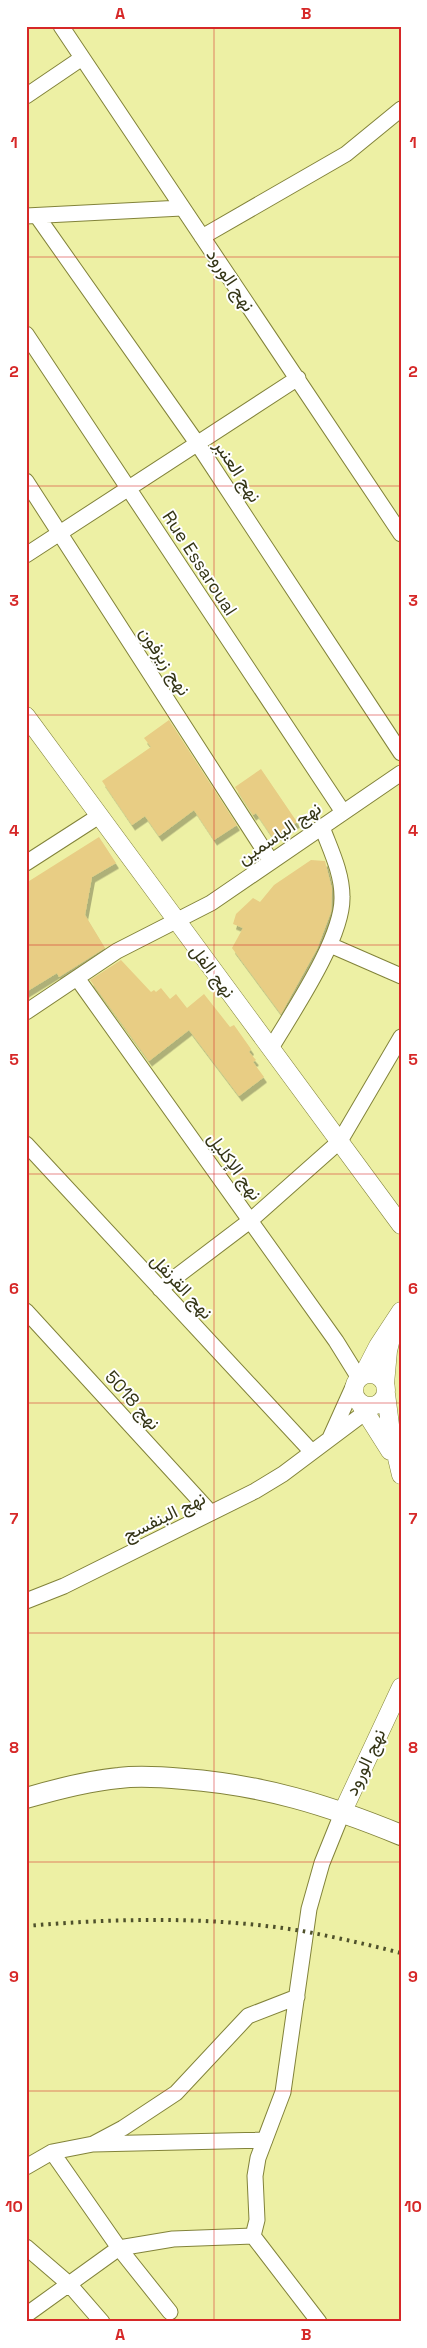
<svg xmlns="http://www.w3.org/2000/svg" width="427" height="2348" viewBox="0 0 427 2348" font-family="'Space Grotesk',Vazirmatn,sans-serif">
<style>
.building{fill:#e8cd84;filter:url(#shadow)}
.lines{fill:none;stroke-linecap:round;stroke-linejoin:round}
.minor-casing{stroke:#82833a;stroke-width:17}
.tertiary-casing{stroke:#82833a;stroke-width:19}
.secondary-casing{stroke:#82833a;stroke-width:22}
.minor{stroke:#fff;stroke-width:15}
.tertiary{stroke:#fff;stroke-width:18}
.secondary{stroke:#fff;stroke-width:20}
.rail{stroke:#4f512b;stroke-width:4;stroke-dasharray:2.5 5;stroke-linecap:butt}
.grid{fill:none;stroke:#d62828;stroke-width:1;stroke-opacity:0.55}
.labels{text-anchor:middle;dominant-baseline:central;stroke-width:4;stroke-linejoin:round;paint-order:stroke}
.street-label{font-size:18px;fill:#343516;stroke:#fff}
.neatline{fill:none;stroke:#d62828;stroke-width:2}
.grid-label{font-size:16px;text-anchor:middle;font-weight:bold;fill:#d62828}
</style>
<defs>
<filter id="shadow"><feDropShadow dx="3" dy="5.5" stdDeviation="0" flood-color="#0004"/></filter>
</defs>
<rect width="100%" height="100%" fill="#edf0a4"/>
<path class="building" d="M169 720 237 825 214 840 194 810 159 836 145 816 132 825 102 781 151 747 144 738Z
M261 769 297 822 273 838 256 813 253 815 235 787Z
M99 837 116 863 92 877 85 915 105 948 59 977 57 973 26 992V883Z
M311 860 325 861 332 889 331 912 317 949 281 1014 232 948 243 928 233 924 236 914 253 898 260 902 274 885Z
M121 960 151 992 154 990 156 992 161 988 170 999 176 994 187 1008 204 994 230 1027 234 1025 251 1049 249 1052 256 1060 253 1062 264 1077 239 1096 189 1030 149 1061 90 980Z"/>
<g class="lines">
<defs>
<path id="minor" d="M61 26 401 534
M26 96 82 58
M26 216 182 208
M37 216 197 443 401 753
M202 237 346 154 401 109
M26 334 343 812
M26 481 271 861
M26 555 298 378
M26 863 99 816
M330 945 401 976
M77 978 336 1341 359 1378
M26 1012 117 951 211 903 401 773
M271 1048C293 1011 343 938 342 897 342 872 330 849 322 827
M26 1144 312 1452
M160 1289 251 1220 340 1141 401 1037
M26 1311 211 1513
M330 1438 353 1387
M26 1601 64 1586 255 1491 283 1474 375 1405
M93 2144 123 2128 176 2093 248 2016 297 1997
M52 2152 119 2248 170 2312
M26 2167 52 2152 93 2144 265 2140
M253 2236 257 2220 255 2176 258 2158 283 2092 309 1909 322 1863 343 1811
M26 2247 69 2284 102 2322
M26 2315 119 2248 173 2239 253 2236 319 2322"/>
<path id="tertiary" d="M26 716 401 1225
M354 1390a16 16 0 1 1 32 0a16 16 0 1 1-32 0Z
M363 1375 378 1346 401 1311
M385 1384 388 1351 393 1330
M386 1394 391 1433 401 1475
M359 1402 390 1451
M343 1811 401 1687"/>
<path id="secondary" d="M26 1798C57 1789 87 1781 119 1778 140 1775 163 1777 184 1779 263 1785 328 1805 401 1835"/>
</defs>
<use href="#minor" class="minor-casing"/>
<use href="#tertiary" class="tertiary-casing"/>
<use href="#secondary" class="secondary-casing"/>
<use href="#minor" class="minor"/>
<use href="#tertiary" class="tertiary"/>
<use href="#secondary" class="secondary"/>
<path class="rail" d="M26 1926C119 1918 216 1916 308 1932 339 1938 370 1945 401 1953"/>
</g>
<path class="grid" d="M214 26V2322M26 257H401M26 486H401M26 715H401M26 945H401M26 1174H401M26 1403H401M26 1633H401M26 1862H401M26 2091H401"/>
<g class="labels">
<g class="street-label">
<text transform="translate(231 280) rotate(56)">نهج الورود</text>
<text transform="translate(238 471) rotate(57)">نهج العنبر</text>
<text transform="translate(200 563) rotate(57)">Rue Essaroual</text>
<text transform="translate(165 661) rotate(57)">نهج زيزفون</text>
<text transform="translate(279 833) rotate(-34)">نهج الياسمين</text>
<text transform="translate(213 971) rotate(53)">نهج الفل</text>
<text transform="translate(235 1166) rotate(54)">نهج الإكليل</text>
<text transform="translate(182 1286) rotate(47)">نهج القرنفل</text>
<text transform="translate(133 1400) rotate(48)">نهج 5018</text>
<text transform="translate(164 1516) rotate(-26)">نهج البنفسج</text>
<text transform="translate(365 1762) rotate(-65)">نهج الورود</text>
</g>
</g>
<rect width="427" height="2348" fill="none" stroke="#ffffff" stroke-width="55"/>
<rect x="28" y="28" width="372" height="2292" class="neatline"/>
<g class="grid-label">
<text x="120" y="19">A</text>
<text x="306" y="19">B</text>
<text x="14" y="148">1</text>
<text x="413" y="148">1</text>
<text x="14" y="377">2</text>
<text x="413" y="377">2</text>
<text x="14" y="606">3</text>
<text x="413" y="606">3</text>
<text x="14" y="836">4</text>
<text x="413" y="836">4</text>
<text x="14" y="1065">5</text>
<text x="413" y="1065">5</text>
<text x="14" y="1294">6</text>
<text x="413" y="1294">6</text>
<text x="14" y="1524">7</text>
<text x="413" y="1524">7</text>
<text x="14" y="1753">8</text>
<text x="413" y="1753">8</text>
<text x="14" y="1982">9</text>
<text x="413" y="1982">9</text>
<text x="14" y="2212">10</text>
<text x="413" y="2212">10</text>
<text x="120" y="2340">A</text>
<text x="306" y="2340">B</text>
</g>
</svg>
